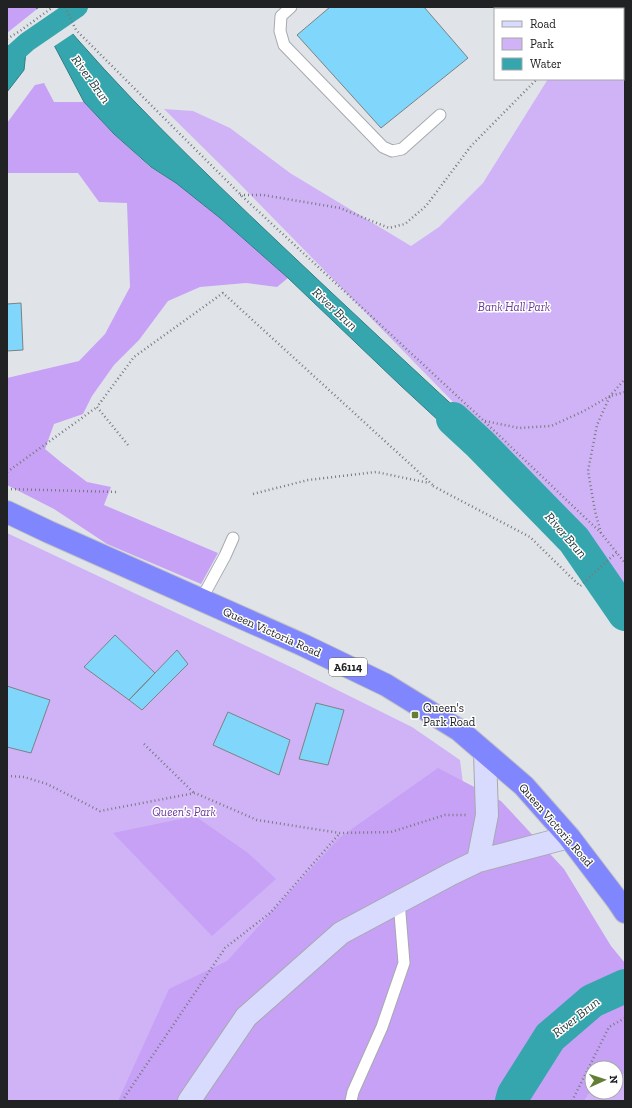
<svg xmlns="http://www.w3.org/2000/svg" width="632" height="1108" viewBox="0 0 632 1108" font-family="'Zilla Slab',serif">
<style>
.green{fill:#d0b3f6}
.forest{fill:#c6a1f5}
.water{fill:#36a6ae;stroke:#307e85}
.pier{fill:#e0e4e9}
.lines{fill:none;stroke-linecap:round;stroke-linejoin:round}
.canal{stroke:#36a6ae;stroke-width:20}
.river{stroke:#36a6ae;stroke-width:34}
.building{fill:#80d6fb;stroke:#7c8284}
.lane-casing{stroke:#a6aaae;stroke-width:13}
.secondary-casing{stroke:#a6aaae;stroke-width:24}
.highway-casing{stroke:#c1c1c2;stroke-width:24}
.path{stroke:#787a7e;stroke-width:2.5;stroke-dasharray:1 3;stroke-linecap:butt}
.lane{stroke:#fff;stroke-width:11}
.secondary{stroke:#d9dbfe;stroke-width:22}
.highway{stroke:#8086fd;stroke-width:22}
.poi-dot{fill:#647f33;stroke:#fff;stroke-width:1.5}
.labels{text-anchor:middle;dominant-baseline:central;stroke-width:3;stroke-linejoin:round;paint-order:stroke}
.shield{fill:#fff;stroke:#646466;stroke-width:1}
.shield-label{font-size:11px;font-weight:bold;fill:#212224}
.park-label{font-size:12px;font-style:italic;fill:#693899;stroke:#fff}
.street-label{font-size:12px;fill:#212224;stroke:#fff}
.poi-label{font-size:12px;fill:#212224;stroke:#fff;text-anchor:start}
.water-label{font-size:13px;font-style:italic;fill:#1c3436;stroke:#fff}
</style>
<rect width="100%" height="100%" fill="#e0e4e9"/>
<path class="green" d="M516 7H619L620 9H518Z
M625 8V589L615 574 591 542 499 449 237 181 164 109 193 111 230 128 290 173 411 246 439 227 483 183 548 79H623V10Z
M7 533 293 668 412 727 460 760 466 807 161 1101H7Z
M625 1074V1101H584L592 1089V1092H616V1078Z"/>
<path class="forest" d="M7 7H36L37 9 7 33Z
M44 83 54 102H84L114 134 150 167 176 183 220 218 288 278 277 287 246 283 200 287 168 301 139 340 114 365 92 396 83 414 54 424 45 449 62 463 87 482 111 487 104 505 218 553 201 584 107 544 54 509 7 485V378L79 361 105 334 130 287 127 203 99 202 78 173H7V123L35 85Z
M438 768 501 801 564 869 611 946 625 963V1074L616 1078V1068H592V1089L584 1101H118L169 989 227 961 339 838Z
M195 816 248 853 276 879 212 936 113 833Z"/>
<path class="water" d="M36 7H50C121 93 199 167 279 243 350 310 421 377 494 443L480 459 400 385 288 278 220 218 176 183 151 167 114 134 84 102 55 47Z
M27 42 24 70 7 92V46Z"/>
<path class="pier" d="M40 7H53L74 33 53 47 36 10Z"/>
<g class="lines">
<path class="canal" d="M7 60 27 42 78 7"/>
<path class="river" d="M453 419 480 444 574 540 625 614
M512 1101 514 1094 550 1037 592 1001 625 986"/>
</g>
<path class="building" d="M330 7H424L468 58 381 128 297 35Z
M21 303 23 350 7 351V304Z
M115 635 155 673 129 700 84 667Z
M177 650 188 664 142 710 129 700Z
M7 686 50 700 31 753 7 747Z
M316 703 344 710 328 765 299 759Z
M228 712 290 740 279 775 213 745Z"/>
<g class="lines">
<defs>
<path id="lane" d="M291 7 281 16 280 31 284 45 383 147 392 151 402 149 440 115
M201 600 225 556 233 538
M351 1101 353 1092 382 1027 404 963 399 901"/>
<path id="secondary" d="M478 861 487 815 485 753
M189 1101 246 1017 341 933 451 874 478 861 569 837"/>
<path id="highway" d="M7 512 49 532 303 645 386 685 459 730 524 786 569 837 617 900 625 912"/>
</defs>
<use href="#lane" class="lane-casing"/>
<use href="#secondary" class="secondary-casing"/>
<use href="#highway" class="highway-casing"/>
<path class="path" d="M65 7 76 30 244 198 484 421 601 533 625 563
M514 7 516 9
M615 9 618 7
M7 39 20 31 53 7
M240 195H263L340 208 389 228 405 224 426 206 471 146 537 79
M485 421 519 428 551 426 584 411 610 396 625 379
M128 445 97 407 134 357 223 293 434 486
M7 472 97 407
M433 486 530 537 580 586 617 552
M7 489 119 492
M253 494 308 480 376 472 429 483
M601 533 595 511 588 471 597 425 610 396 625 392
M144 744 194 793
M7 776 24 777 47 784 100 811 195 793 257 820 340 833 391 832 445 815H466
M122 1101 225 948 270 913 340 833
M572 1101 609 1027 625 1018"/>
<use href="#lane" class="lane"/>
<use href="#secondary" class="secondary"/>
<use href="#highway" class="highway"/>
</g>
<rect class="poi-dot" x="411" y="711" width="8" height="8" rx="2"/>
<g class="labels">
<rect class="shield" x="329" y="658" width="38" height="18" rx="3"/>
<g class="shield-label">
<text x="348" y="667">A6114</text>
</g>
<g class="park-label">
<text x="514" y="307">Bank Hall Park</text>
<text x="184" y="812">Queen's Park</text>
</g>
<g class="street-label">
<text transform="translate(272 632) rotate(24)">Queen Victoria Road</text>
<text transform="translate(556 825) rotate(49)">Queen Victoria Road</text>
</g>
<g class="poi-label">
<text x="423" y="708">Queen's<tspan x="423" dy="14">Park Road</tspan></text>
</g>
<g class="water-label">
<text transform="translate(91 79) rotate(54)">River Brun</text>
<text transform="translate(335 309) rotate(43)">River Brun</text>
<text transform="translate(566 535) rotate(49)">River Brun</text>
<text transform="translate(576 1017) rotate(-38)">River Brun</text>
</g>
</g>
<rect width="632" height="1108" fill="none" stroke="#212224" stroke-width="16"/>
<rect x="494" y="8" width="130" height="72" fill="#ffffff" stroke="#a6a7a7"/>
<rect x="502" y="21" width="20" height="6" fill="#d9dbfe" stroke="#a6a7a7"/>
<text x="530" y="28" font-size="12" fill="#212224">Road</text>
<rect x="502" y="38" width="20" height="12" fill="#d0b3f6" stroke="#a6a7a7"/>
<text x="530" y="48" font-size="12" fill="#212224">Park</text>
<rect x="502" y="58" width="20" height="12" fill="#36a6ae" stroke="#a6a7a7"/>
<text x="530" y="68" font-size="12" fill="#212224">Water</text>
<g transform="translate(604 1080) rotate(87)"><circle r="19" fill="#ffffff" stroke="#a6a7a7"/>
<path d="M0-3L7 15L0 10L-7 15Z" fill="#647f33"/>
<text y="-6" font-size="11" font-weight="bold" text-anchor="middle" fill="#212224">N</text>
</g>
</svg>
